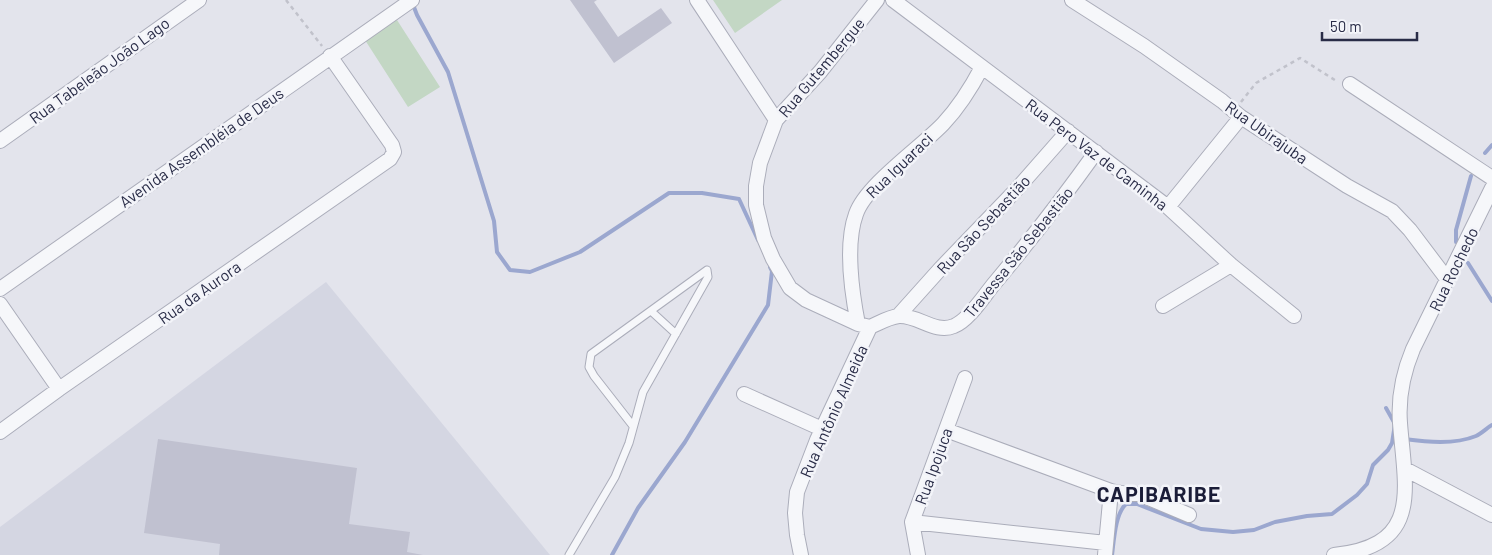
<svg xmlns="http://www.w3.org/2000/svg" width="1492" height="555" viewBox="0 0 1492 555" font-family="Barlow,sans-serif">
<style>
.built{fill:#d4d6e2}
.green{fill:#c3d7c4}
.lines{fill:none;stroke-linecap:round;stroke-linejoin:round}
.stream{stroke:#9ba7cf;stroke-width:4}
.building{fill:#c0c1d0}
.lane-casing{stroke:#abadba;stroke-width:9}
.street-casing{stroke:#abadba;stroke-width:16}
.path{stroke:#c1c2cb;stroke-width:2.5;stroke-dasharray:4 4;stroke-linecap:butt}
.lane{stroke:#f6f7fa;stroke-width:7}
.street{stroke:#f6f7fa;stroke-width:14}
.labels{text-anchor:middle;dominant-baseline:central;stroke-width:5;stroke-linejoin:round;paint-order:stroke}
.street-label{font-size:16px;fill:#292c47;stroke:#f3f4f9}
.district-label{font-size:21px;font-weight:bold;letter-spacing:1px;fill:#1b1d38;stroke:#f3f4f9}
</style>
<rect width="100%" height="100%" fill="#e3e4ec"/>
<path class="built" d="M326 282 550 555H0V527Z"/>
<path class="green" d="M713 0H782L735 33Z
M397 20 440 87 408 107 365 40Z"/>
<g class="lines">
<path class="stream" d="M412 2 417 15 448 72 494 221 497 252 510 270 530 272 580 252 669 193H702L739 199 758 240
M1485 153 1492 145
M1456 242V230L1471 176
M1468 263 1492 301
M1404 439C1427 442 1454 445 1476 436 1481 434 1487 428 1492 425
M612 555 638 508 685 442 768 305 772 271 770 267
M1112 555C1114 541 1115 514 1126 504H1137L1201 529 1233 532 1254 530 1275 522 1307 516 1332 514 1357 495 1367 484 1373 465 1388 450 1392 443 1395 424 1386 408"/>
</g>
<path class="building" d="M570 0H597L594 2 618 37 661 8 672 23 614 63Z
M158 439 357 468 349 524 410 532 407 552 423 555H219L220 544 144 533Z"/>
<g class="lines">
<defs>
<path id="lane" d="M651 311 676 334
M569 555 615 477 629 443 643 392 708 277 707 270 591 354 589 367 594 376 633 426"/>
<path id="street" d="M697 0 776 120
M893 0 1168 207 1231 265 1294 316
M1072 0 1144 46 1222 101 1241 117 1347 186 1392 211 1410 230 1447 279
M1350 84 1492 178
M0 141 199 0
M1168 207 1241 117
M0 289 412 0
M0 304 59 389
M1163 306 1231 265
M898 316 941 268 1016 190 1068 131
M858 324 806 300 790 288 773 259 764 238 756 205V186L760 163 776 120 820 72 877 0
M870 327 858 324C852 294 845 244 856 214 866 185 920 148 943 124 959 107 971 88 982 67
M870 327C879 323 889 317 899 316 918 315 935 334 954 326 968 321 984 296 993 285 1029 242 1063 198 1096 152
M744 394 822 429
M946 430 1111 491 1127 494H1139L1189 515
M0 432 59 389 390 159 394 152 392 145 330 56
M1405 469 1492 515
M912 522 1106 543
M801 555 797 535 795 513 797 492 817 440 870 327
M918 555 912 522 965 378
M1105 555 1111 491
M1334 555C1423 546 1405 489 1400 423 1398 397 1403 373 1413 349L1492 188"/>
</defs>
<use href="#lane" class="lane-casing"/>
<use href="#street" class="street-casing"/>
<path class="path" d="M286 0 322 46
M1241 102 1256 83 1300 58 1338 82"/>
<use href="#lane" class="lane"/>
<use href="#street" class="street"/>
</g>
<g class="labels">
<g class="street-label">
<text transform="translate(821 67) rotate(-50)">Rua Gutembergue</text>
<text transform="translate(99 70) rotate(-36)">Rua Tabeleão João Lago</text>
<text transform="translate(1267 132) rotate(35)">Rua Ubirajuba</text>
<text transform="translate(201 147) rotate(-35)">Avenida Assembléia de Deus</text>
<text transform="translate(1097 154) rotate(37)">Rua Pero Vaz de Caminha</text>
<text transform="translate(899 165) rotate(-44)">Rua Iguaraci</text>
<text transform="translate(983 224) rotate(-47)">Rua São Sebastião</text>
<text transform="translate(1018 252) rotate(-51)">Travessa São Sebastião</text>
<text transform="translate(1453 269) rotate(-64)">Rua Rochedo</text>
<text transform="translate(199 292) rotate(-35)">Rua da Aurora</text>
<text transform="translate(833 411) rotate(-66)">Rua Antônio Almeida</text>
<text transform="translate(933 466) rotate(-70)">Rua Ipojuca</text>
</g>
<g class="district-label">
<text x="1159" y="493">CAPIBARIBE</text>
</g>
</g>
<path d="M1322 32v8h95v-8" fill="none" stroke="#292c47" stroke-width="2.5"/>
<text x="1330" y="32" font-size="15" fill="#292c47" stroke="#f3f4f9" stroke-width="4" paint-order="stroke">50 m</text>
</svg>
